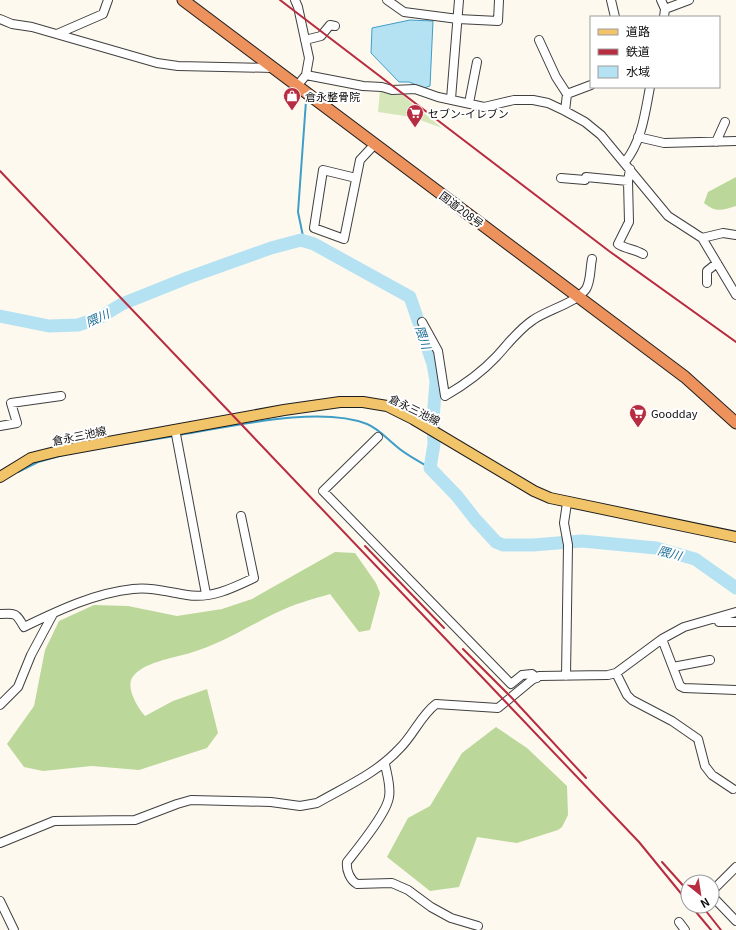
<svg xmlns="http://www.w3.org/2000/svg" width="736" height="930" viewBox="0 0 736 930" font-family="Georgia,'Noto Sans JP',serif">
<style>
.green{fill:#d5e7b9}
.forest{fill:#bbd799}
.water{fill:#b5e2f3;stroke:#3f9ec7}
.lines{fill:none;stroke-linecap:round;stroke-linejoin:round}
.stream{stroke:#3f9ec7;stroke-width:2}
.river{stroke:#b5e2f3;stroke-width:13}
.minor-casing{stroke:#404040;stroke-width:10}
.major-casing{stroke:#1e1e1e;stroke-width:12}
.highway-casing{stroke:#1e1e1e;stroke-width:13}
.minor{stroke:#fff;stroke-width:8}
.major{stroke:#f2c46a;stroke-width:10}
.highway{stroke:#ed915d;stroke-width:11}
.rail{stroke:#b72c40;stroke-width:2}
.labels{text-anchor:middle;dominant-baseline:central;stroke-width:4;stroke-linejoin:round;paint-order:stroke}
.poi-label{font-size:11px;fill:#0d0d0d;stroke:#fff;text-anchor:start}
.street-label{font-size:11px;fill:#0d0d0d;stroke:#fff}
.water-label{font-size:12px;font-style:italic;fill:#1c6f99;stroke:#fff}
</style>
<rect width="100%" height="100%" fill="#fef9ee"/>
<path class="green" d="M380 90 395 95 401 94 442 128 412 117 378 112Z"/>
<path class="forest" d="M736 177V206C722 210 716 213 704 203L708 192Z
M335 552 355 553 376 583 380 593 370 630 359 632 330 594C313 599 294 604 278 612 250 625 220 645 190 653 174 658 142 662 132 678 126 689 138 708 145 716L173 701 207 689 218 733 207 748 139 770 92 766 43 771 24 767 7 744 34 706 45 650 59 621 94 605 128 606 177 616 222 609 252 599Z
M496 727 527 748 567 786 568 815 562 827 558 830 517 843 477 837 459 887 430 891 387 857 408 818 430 806 462 753Z"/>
<path class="water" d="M410 20 433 21 430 86 424 88 409 82H399L371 53 372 28Z"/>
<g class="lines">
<path class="stream" d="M304 241 298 212 306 101
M179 435C230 427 319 405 367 424 379 429 387 439 396 446 406 455 419 461 430 468
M112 446 175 436
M18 472 38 462 63 455"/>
<path class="river" d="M0 316 49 326 78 325 99 318 122 304 187 278 271 248 301 240 314 244 410 297 433 364 436 381 433 419 434 444 430 468 457 496 475 519 496 542 503 545H533L582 541 656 548 695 559 736 588"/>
<defs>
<path id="minor" d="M295 0 298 7 309 58 306 75 297 86
M387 0 404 12 458 19 498 21 499 0
M611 0 615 17
M661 0 665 9 664 17
M665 9 689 0
M0 19 12 24 32 27 157 63 178 66 273 68
M57 34 103 14 108 0
M305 40 321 36 330 25 335 26
M539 40 556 77 567 94 591 85
M306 75 363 86 382 87 392 90 415 89 438 97 484 107 514 100H533L548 103 565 111 585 122 601 135 668 216 702 238 736 295
M451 99 459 0
M469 103 477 62
M565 111 567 94
M638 137 664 143 736 141
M716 142 725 122
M625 162C642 141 645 113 650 87
M630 169 628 181 629 222 618 244C626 249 634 249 643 254
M356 178 323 170 314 228 344 239 360 160 375 144
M561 178 585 180 586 177 628 181
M702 238 723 233 736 235
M707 283V271L717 263
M422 322 438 351 445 396C464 385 481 373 496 357 508 344 518 330 533 320 547 310 576 303 586 289 591 281 590 268 592 259
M0 426 17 423 11 403 61 396
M175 429 206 594
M378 437 323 491 511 684 522 675 532 674 537 678
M0 614C16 613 16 613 24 627 59 610 95 593 133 589 152 587 168 592 187 595 211 599 233 588 254 578L241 516
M718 618 719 622H736
M662 639 680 686 684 688 736 690
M673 667 710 660
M616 673 627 695 632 700 672 721 698 739 705 766 712 775 733 789
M566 676 568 545 564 523 567 503
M0 705 18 687 31 655 53 614
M385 764C387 775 391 786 389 797 387 813 358 848 347 862 346 870 350 880 357 884L392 883 408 890 431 907 451 918 478 926
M0 843 54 821 135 820 177 804 191 800 271 802 300 806 317 803C345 787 377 773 399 749 413 736 421 715 436 704L498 708 532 680 539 676 608 675 616 673 662 639 684 627 736 612
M712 891 736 867
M712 892 713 897 736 921
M0 901 14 930
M679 922 685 930"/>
<path id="major" d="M0 477 31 458 59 451 284 410 340 402H363L387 406 413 419 534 491 550 498 736 537"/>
<path id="highway" d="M183 0 685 377 736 423"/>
</defs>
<use href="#minor" class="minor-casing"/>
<use href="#major" class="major-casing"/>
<use href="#highway" class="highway-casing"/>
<use href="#minor" class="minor"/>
<use href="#major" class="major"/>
<use href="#highway" class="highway"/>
<path class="rail" d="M280 0 609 251 736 342
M0 171 639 842 688 902
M365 546 444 628
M463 649 511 697 586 778
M662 862 688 891
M691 906 711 930
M702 906 721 930"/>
</g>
<defs>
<symbol id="shop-pin" viewBox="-11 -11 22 30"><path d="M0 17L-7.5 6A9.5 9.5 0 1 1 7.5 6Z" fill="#b72c40" stroke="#fff"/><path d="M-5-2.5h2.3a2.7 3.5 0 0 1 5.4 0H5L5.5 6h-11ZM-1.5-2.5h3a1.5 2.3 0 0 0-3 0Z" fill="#fff"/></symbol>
<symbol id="supermarket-pin" viewBox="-11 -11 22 30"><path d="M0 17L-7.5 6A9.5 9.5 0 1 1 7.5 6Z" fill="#b72c40" stroke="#fff"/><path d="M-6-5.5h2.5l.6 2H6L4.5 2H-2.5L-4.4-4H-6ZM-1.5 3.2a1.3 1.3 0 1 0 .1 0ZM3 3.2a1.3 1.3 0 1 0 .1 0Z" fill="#fff"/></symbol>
</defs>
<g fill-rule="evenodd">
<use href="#shop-pin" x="282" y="86" width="20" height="27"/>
<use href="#supermarket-pin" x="405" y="103" width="20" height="27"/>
<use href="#supermarket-pin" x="628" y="403" width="20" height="27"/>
</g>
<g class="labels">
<g class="poi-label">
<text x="305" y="96">倉永整骨院</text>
<text x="428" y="113">セブン-イレブン</text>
<text x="651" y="413">Goodday</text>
</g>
<g class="street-label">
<text transform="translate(462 209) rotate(37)">国道208号</text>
<text transform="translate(415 409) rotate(26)">倉永三池線</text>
<text transform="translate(79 435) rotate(-12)">倉永三池線</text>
</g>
<g class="water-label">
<text transform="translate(97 317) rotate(-24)">隈川</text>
<text transform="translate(424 337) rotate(71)">隈川</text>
<text transform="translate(670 552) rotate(15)">隈川</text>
</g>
</g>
<rect x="590" y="16" width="130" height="72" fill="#ffffff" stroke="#9e9e9e"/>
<rect x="598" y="29" width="20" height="6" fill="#f2c46a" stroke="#9e9e9e"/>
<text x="626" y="36" font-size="12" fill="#0d0d0d">道路</text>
<rect x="598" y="49" width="20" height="6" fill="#b72c40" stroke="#9e9e9e"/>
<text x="626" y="56" font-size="12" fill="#0d0d0d">鉄道</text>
<rect x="598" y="66" width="20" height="12" fill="#b5e2f3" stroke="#9e9e9e"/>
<text x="626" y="76" font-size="12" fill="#0d0d0d">水域</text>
<g transform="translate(700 894) rotate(150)"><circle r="19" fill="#ffffff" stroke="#9e9e9e"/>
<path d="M0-3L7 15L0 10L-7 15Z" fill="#b72c40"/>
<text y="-6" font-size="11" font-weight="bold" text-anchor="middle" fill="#0d0d0d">N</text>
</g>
</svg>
